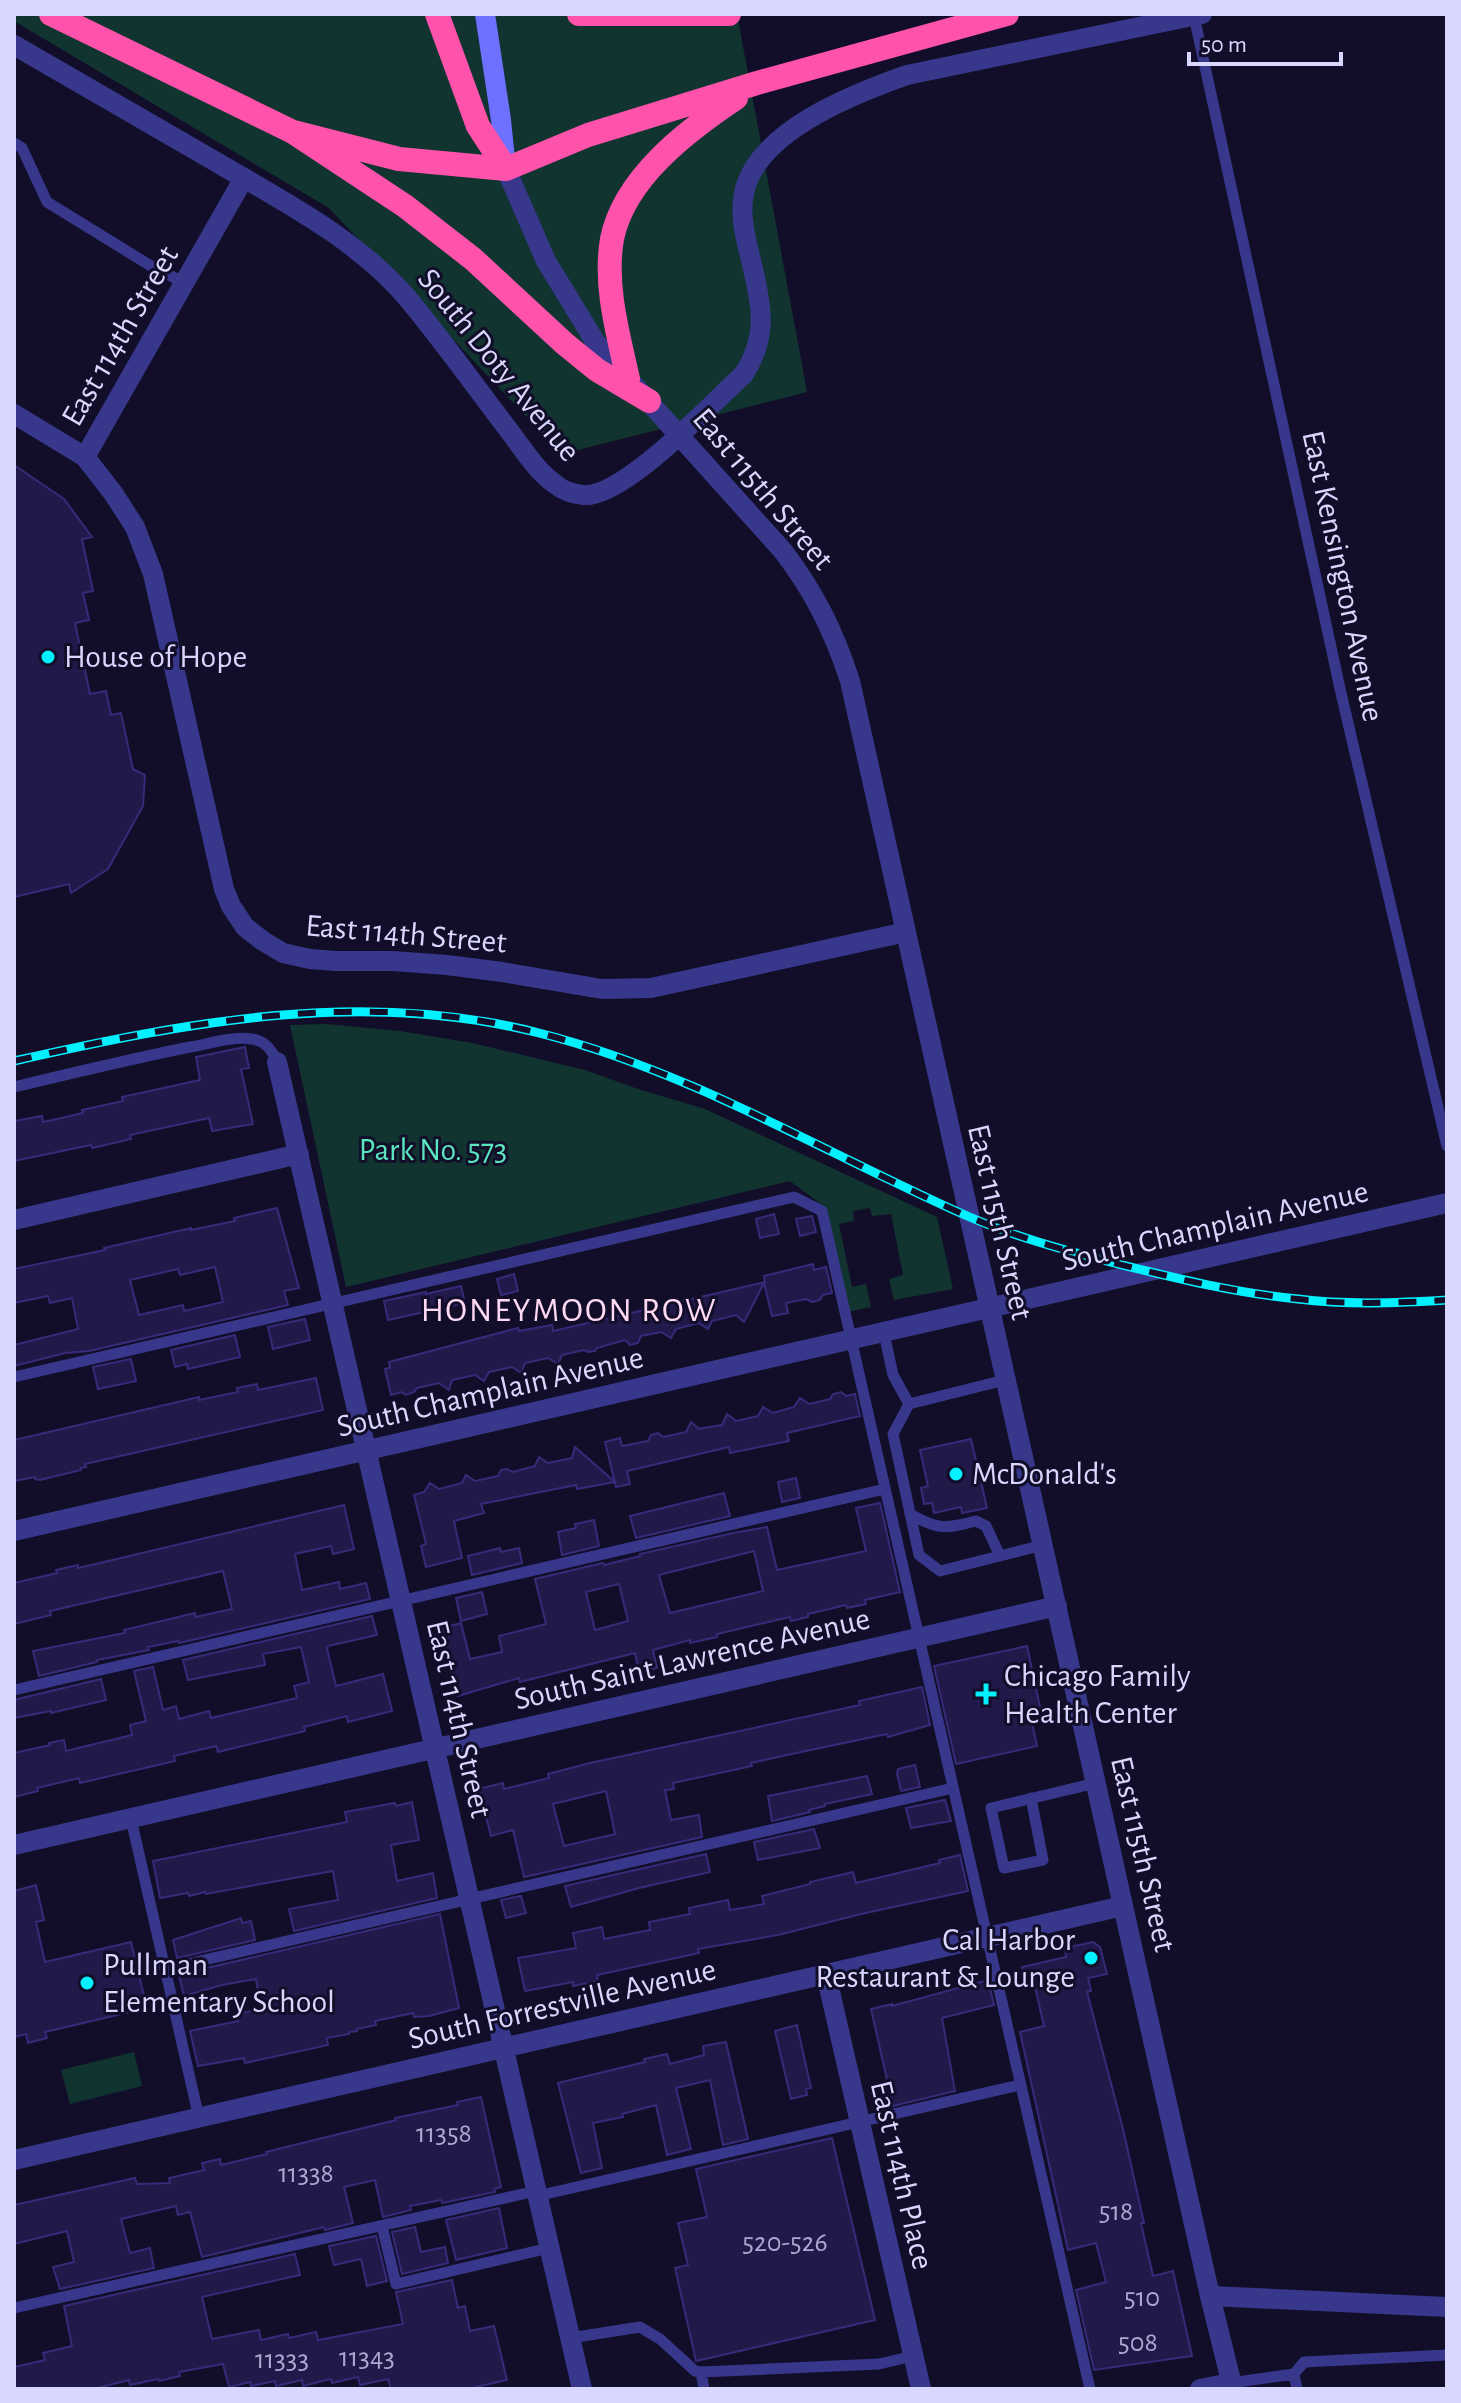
<svg xmlns="http://www.w3.org/2000/svg" width="1461" height="2403" viewBox="0 0 1461 2403" font-family="'Alegreya Sans',sans-serif">
<style>
.green{fill:#113431}
.building{fill:#22194b;stroke:#372a79;stroke-width:2;fill-rule:evenodd}
.lines{fill:none;stroke-linecap:round;stroke-linejoin:round}
.service{stroke:#37378b;stroke-width:11}
.minor{stroke:#37378b;stroke-width:20}
.tertiary{stroke:#37378b;stroke-width:20}
.secondary{stroke:#6e70ff;stroke-width:20}
.motorway{stroke:#ff52ab;stroke-width:24}
.rail-casing{stroke:#03f0ff;stroke-width:9}
.rail{stroke:#120e29;stroke-width:6;stroke-dasharray:18;stroke-linecap:butt}
.poi-dot{fill:#03f0ff;stroke:#120e29;stroke-width:3}
.labels{text-anchor:middle;dominant-baseline:central;stroke-width:6;stroke-linejoin:round;paint-order:stroke}
.number-label{font-size:28px;fill:#aca8d2}
.street-label{font-size:32px;fill:#dad7ff;stroke:#120e29}
.poi-label{font-size:32px;fill:#dad7ff;stroke:#120e29;text-anchor:start}
.park-label{font-size:32px;fill:#5ae7bf;stroke:#120e29}
.neighbourhood-label{font-size:34px;letter-spacing:2px;fill:#ffd9f3;stroke:#120e29}
</style>
<rect width="100%" height="100%" fill="#120e29"/>
<path class="green" d="M14 14H737L807 392 558 455 536 427 329 208 14 21Z
M326 1024 400 1031 472 1043 585 1070 638 1089 705 1109 937 1217 953 1289 894 1300 889 1279 903 1275 891 1214 872 1216 870 1208 853 1211 854 1221 839 1224 852 1287 866 1284 871 1307 848 1312 825 1207 790 1181 346 1287 290 1025Z
M134 2052 142 2086 70 2104 61 2070Z"/>
<path class="building" d="M14 465 64 499 92 537 82 539 93 591 83 593 89 620 75 623 90 694 106 691 111 715 121 713 133 769 145 775 143 806 108 869 71 893 69 884 14 897Z
M245 1047 249 1068 241 1069 253 1124 212 1131 209 1118 130 1135 131 1139 92 1148 91 1145 14 1161V1121L42 1116 43 1122 66 1117 83 1113 82 1110 123 1101 122 1097 200 1080 196 1057Z
M277 1208 299 1288 284 1291 288 1305 89 1351 65 1353 14 1366V1345L78 1329 72 1298 50 1303 48 1296 14 1303V1269L105 1250 104 1248 191 1228V1230L220 1224 235 1221 234 1218ZM215 1267 223 1302 184 1311 183 1305 139 1315 130 1280 178 1269 180 1275Z
M774 1214 779 1234 760 1238 756 1219Z
M812 1216 816 1232 800 1236 796 1219Z
M813 1264 814 1270 826 1267 832 1293 823 1295 820 1300 812 1302 806 1299 786 1303 788 1313 772 1316 764 1283 744 1322 736 1315 712 1321 708 1329 699 1323 676 1329 671 1338 661 1332 641 1336 638 1343 630 1345 625 1340 597 1348 595 1351 588 1352 584 1350 562 1355 558 1364 548 1358 525 1363 521 1373 512 1367 489 1372 484 1381 475 1375 452 1380 449 1390 439 1383 417 1388 414 1392 406 1395 401 1392 391 1395 385 1369 390 1368 389 1362 518 1328 519 1331 552 1325 553 1331 765 1282 764 1276Z
M514 1274 518 1291 501 1295 497 1279Z
M461 1286 465 1303 388 1320 384 1301 426 1292V1294Z
M305 1319 310 1340 273 1349 268 1327Z
M235 1335 240 1357 188 1369 187 1364 175 1367 171 1350Z
M131 1359 136 1381 98 1389 93 1367Z
M316 1378 323 1410 85 1464 86 1467 81 1468V1470L48 1478 40 1480 35 1479V1477L14 1481V1440L199 1397V1400L238 1392 237 1388 257 1384 258 1390Z
M841 1392 846 1396 855 1394 860 1416 787 1433 789 1441 730 1453 729 1447 627 1471 630 1484 616 1487 605 1442 620 1438 622 1446 648 1441 651 1435 658 1433 663 1437 686 1432 691 1422 699 1429 709 1427 722 1425 727 1414 736 1421 758 1416 763 1407 773 1413 794 1407 800 1398 809 1404 830 1399 833 1394Z
M971 1439 987 1508 962 1513 961 1507 934 1513 932 1503 924 1504 921 1488 928 1486 920 1450Z
M575 1447 615 1482 577 1489 576 1485 481 1504 484 1513 454 1521 462 1558 426 1567 421 1546 426 1544 414 1495 424 1492 430 1483 439 1489 462 1483 466 1475 475 1481 498 1476 501 1470 507 1469 513 1472 535 1466 539 1457 548 1463 572 1458Z
M796 1478 800 1498 782 1502 778 1482Z
M724 1493 730 1516 636 1538 630 1516Z
M880 1503 900 1592 865 1600 866 1604 847 1608 846 1605 808 1614V1617L791 1621 790 1617 717 1634V1637L690 1643V1640L653 1650 657 1668 639 1672 635 1653 520 1682 519 1678 458 1696 444 1648 447 1647 442 1628 461 1623 470 1659 502 1652 499 1636 546 1624 535 1579 603 1563 604 1565 640 1556V1554L733 1533 767 1527 777 1570 866 1551 856 1508ZM754 1551 763 1591 670 1613 659 1575ZM619 1584 628 1621 595 1630 586 1592Z
M344 1505 354 1549 333 1554 331 1546 295 1554 302 1590 339 1582 340 1589 366 1583 370 1599 179 1643 178 1641 148 1647 149 1650 97 1660V1662L39 1676 33 1651 125 1633 124 1630 195 1613V1617L232 1609 223 1571 50 1611 51 1615 14 1624V1583L57 1573 56 1570 78 1565V1568L121 1558Z
M594 1520 599 1546 562 1555 558 1532 576 1528 575 1524Z
M500 1548 501 1552 519 1548 522 1563 472 1575 468 1556Z
M482 1592 487 1614 461 1621 456 1598Z
M372 1616 377 1635 328 1646 327 1648 336 1686 383 1674 392 1711 348 1722 347 1716 304 1727 305 1731 218 1752 216 1746 174 1756 175 1761 80 1783 79 1778 37 1788 38 1791 14 1797V1753L50 1745 49 1743 64 1740 66 1751 132 1735 130 1725 146 1721 134 1671 153 1667 163 1710 176 1706 179 1719 209 1711 211 1718 297 1698 294 1686 309 1682 301 1647 263 1654 265 1665 188 1680 183 1660Z
M1027 1646 1043 1721 1032 1723 1037 1746 956 1764 934 1666Z
M101 1679 106 1700 51 1713V1711L14 1718V1702L18 1699Z
M922 1687 930 1725 888 1737 887 1734 801 1752 751 1763 752 1766 673 1783 674 1789 665 1790 671 1820 699 1815 702 1837 524 1877 513 1830 491 1836 479 1789 503 1783 504 1789 549 1778 548 1774 590 1763 837 1710 860 1705 859 1701ZM606 1791 615 1834 564 1846 553 1804Z
M915 1765 920 1787 901 1791 897 1773 898 1769Z
M867 1776 872 1794 825 1804V1806L809 1810 810 1812 772 1821 768 1796Z
M945 1800 951 1821 911 1828 906 1808Z
M412 1802 419 1840 391 1845 397 1881 433 1873 437 1898 294 1931 289 1909 338 1900 333 1871 206 1894 205 1892 189 1896 188 1893 160 1898 153 1861 347 1822 345 1812 395 1803 396 1806Z
M814 1829 820 1848 758 1860 754 1842Z
M706 1854 710 1872 639 1888 571 1907 565 1886Z
M960 1855 968 1891 861 1914 778 1935 698 1949 699 1953 597 1975 598 1981 573 1986V1982L525 1991 518 1958 576 1948 573 1933 602 1927 604 1939 650 1930 649 1922 690 1914 689 1908 728 1900 730 1910 748 1907 764 1904 762 1896 810 1884V1882L853 1872 856 1883 940 1863 939 1860Z
M36 1885 44 1920 36 1922 45 1962 131 1942 147 2008 45 2032 47 2038 28 2043 26 2034 14 2037V1891Z
M521 1896 526 1913 506 1918 501 1900Z
M440 1914 459 2008 429 2016 414 2017 413 2013 375 2021 376 2025 357 2029V2031L349 2032V2034L327 2038 328 2045 245 2063 244 2058 198 2066 190 2031 238 2021 237 2014 261 2009 256 1979 222 1985 184 1996 179 1976 181 1974Z
M241 1918 242 1923 251 1921 255 1940 177 1958 173 1940Z
M1093 1942 1100 1947 1107 1974 1088 1978 1091 1991 1087 1992 1123 2129 1144 2223H1141L1153 2276 1173 2271 1192 2356 1094 2370 1076 2290 1106 2282 1096 2243 1068 2250 1020 2032 1044 2026 1035 1987 1027 1988 1022 1967 1066 1957 1065 1948Z
M988 1980 994 2005 942 2018 955 2091 893 2106 871 2009 892 2004V2006Z
M797 2025 811 2088 806 2089 807 2095 791 2099 775 2031Z
M726 2042 748 2139 723 2145 710 2080 676 2088 691 2149 667 2155 656 2105 622 2114 623 2117 593 2123 602 2168 581 2173 558 2083 645 2062 644 2059 667 2054 670 2064 704 2055 703 2046Z
M481 2097 501 2187 494 2189 495 2192 442 2203 441 2200 410 2206 411 2210 383 2217 375 2180 344 2187 353 2223 325 2230 324 2227 202 2257 190 2212 178 2215 176 2206 121 2219 130 2253 150 2248 154 2268 60 2289 53 2267 74 2262 67 2231 14 2244V2205L135 2178 137 2184 170 2183 169 2178 204 2170 202 2163 220 2159 221 2165 267 2154 266 2152 396 2120 395 2118 458 2105 457 2102Z
M832 2138 875 2320 696 2361 675 2268 688 2265 678 2223 707 2217 696 2169Z
M499 2208 507 2248 456 2260 446 2220Z
M415 2227 421 2252 445 2247 448 2263 402 2274 392 2232Z
M376 2236 387 2281 367 2286 361 2259 334 2265 329 2246Z
M295 2254 300 2275 202 2297 212 2339 259 2330 261 2340 288 2334 289 2338 316 2332 318 2340 403 2324 396 2292 452 2280 458 2308 465 2306 470 2331 494 2326 507 2380 467 2389H391L388 2379 360 2385 358 2377 332 2383 331 2379 303 2386 302 2380 276 2386 275 2381 251 2386 250 2382 229 2387 223 2364 179 2372 180 2376 159 2381 158 2379 130 2385 129 2380 93 2389H14V2367L45 2360 43 2353 72 2346 64 2306Z"/>
<g class="lines">
<path class="service" d="M1194 16 1341 693 1447 1146
M14 143 22 148 47 202 151 266 185 283
M14 1087C72 1073 131 1059 190 1047 209 1044 232 1036 251 1039 265 1040 272 1050 277 1062
M884 1333 893 1375 909 1404
M14 1377 794 1197 822 1211 1090 2389
M1005 1380 909 1404 893 1434 919 1555 940 1571 1043 1545
M910 1514C938 1530 945 1529 976 1521L986 1526 1000 1556
M14 1690 885 1489
M1031 1798 1043 1860 1004 1868 991 1808C1026 1800 1061 1791 1096 1783
M131 1819 199 2118
M165 1969 953 1788
M537 2196 1020 2085
M382 2226 396 2284 549 2248
M14 2308 536 2191
M570 2338 640 2327 660 2339 695 2371 701 2372 879 2364 913 2356
M701 2372 704 2389
M1294 2374 1297 2389
M1230 2383 1294 2374 1304 2362 1447 2355"/>
<path class="minor" d="M244 178 85 457 113 493 135 527 153 574 224 889 231 906 245 927 263 941 283 953 310 959 335 961H393L447 965 502 972 602 989 651 988 906 932
M277 1062 582 2389
M14 1220 299 1154
M14 1531 1447 1203
M14 1845 1057 1606
M826 1974 921 2389
M14 2160 1123 1906
M1210 2296 1447 2307"/>
<path class="tertiary" d="M14 45C82 84 150 124 218 163 284 202 359 240 409 300 442 340 473 383 504 424 520 444 534 469 555 484 562 490 573 494 583 495 623 499 713 402 744 374 766 339 763 312 754 273 749 250 740 224 743 200 749 134 853 94 907 75L1202 14
M506 169 546 261 596 343 783 551C815 593 834 632 850 681L1210 2296 1233 2389
M14 414 85 457
M1200 2389 1230 2383"/>
<path class="secondary" d="M485 14 501 120 506 169"/>
<path class="motorway" d="M51 14 293 132 405 206 473 259 565 344 597 370 649 401
M437 14 478 126 506 169
M579 14H729
M293 132 399 159 506 169 588 135 757 83 1007 14
M628 379C618 334 604 285 612 239 624 178 688 130 736 98"/>
<defs>
<path id="rail" d="M14 1061C187 1022 364 988 539 1033 690 1071 823 1152 965 1215 1012 1236 1064 1250 1114 1263 1175 1278 1235 1293 1298 1299 1347 1305 1397 1303 1447 1300"/>
</defs>
<use href="#rail" class="rail-casing"/>
<use href="#rail" class="rail"/>
</g>
<g class="poi-dot">
<circle cx="48" cy="657" r="8"/>
<circle cx="956" cy="1474" r="8"/>
<path d="M982 1682h8v8h8v8h-8v8h-8v-8h-8v-8h8z"/>
<circle cx="1091" cy="1958" r="8"/>
<circle cx="87" cy="1983" r="8"/>
</g>
<g class="labels">
<g class="number-label">
<text x="444" y="2134">11358</text>
<text x="306" y="2174">11338</text>
<text x="1116" y="2212">518</text>
<text x="785" y="2243">520-526</text>
<text x="1142" y="2298">510</text>
<text x="1138" y="2343">508</text>
<text x="367" y="2358">11343</text>
<text x="282" y="2360">11333</text>
</g>
<g class="street-label">
<text transform="translate(120 336) rotate(-60)">East 114th Street</text>
<text transform="translate(499 365) rotate(51)">South Doty Avenue</text>
<text transform="translate(763 489) rotate(50)">East 115th Street</text>
<text transform="translate(1343 576) rotate(78)">East Kensington Avenue</text>
<text transform="translate(406 934) rotate(5)">East 114th Street</text>
<text transform="translate(1000 1222) rotate(77)">East 115th Street</text>
<text transform="translate(1215 1226) rotate(-13)">South Champlain Avenue</text>
<text transform="translate(490 1392) rotate(-13)">South Champlain Avenue</text>
<text transform="translate(692 1659) rotate(-13)">South Saint Lawrence Avenue</text>
<text transform="translate(459 1719) rotate(77)">East 114th Street</text>
<text transform="translate(1143 1854) rotate(77)">East 115th Street</text>
<text transform="translate(562 2004) rotate(-13)">South Forrestville Avenue</text>
<text transform="translate(902 2175) rotate(77)">East 114th Place</text>
</g>
<g class="poi-label">
<text x="64" y="657">House of Hope</text>
<text x="972" y="1474">McDonald's</text>
<text x="1004" y="1676">Chicago Family<tspan x="1004" dy="37">Health Center</tspan></text>
<text x="1075" y="1940" text-anchor="end">Cal Harbor<tspan x="1075" dy="37">Restaurant &amp; Lounge</tspan></text>
<text x="103" y="1965">Pullman<tspan x="103" dy="37">Elementary School</tspan></text>
</g>
<g class="park-label">
<text x="433" y="1150">Park No. 573</text>
</g>
<g class="neighbourhood-label">
<text x="569" y="1311">HONEYMOON ROW</text>
</g>
</g>
<rect width="1461" height="2403" fill="none" stroke="#dad7ff" stroke-width="32"/>
<path d="M1189 52v12h152v-12" fill="none" stroke="#dad7ff" stroke-width="4"/>
<text x="1201" y="52" font-size="24" fill="#dad7ff" stroke="#120e29" stroke-width="6" paint-order="stroke">50 m</text>
</svg>
